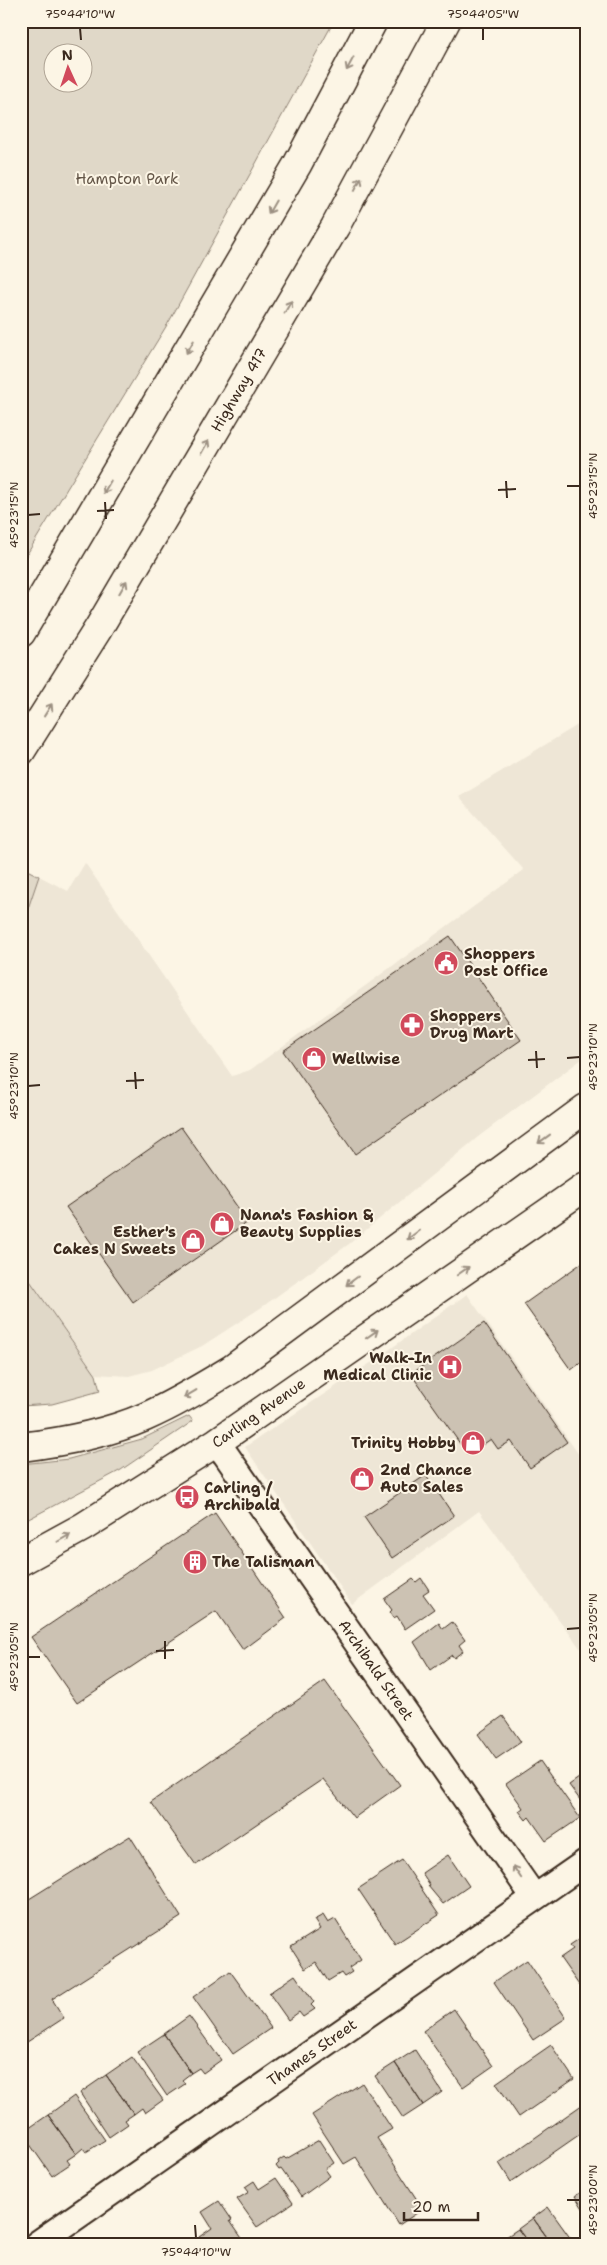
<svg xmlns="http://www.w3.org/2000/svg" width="607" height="2265" viewBox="0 0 607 2265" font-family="'Shantell Sans',sans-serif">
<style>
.built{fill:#eee6d6}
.green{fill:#e0d8c8;stroke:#8e8173;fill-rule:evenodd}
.building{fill:#ccc2b3;stroke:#3b2a1e}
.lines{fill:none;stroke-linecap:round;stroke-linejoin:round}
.minor-casing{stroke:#3b2a1e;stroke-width:29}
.primary-casing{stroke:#3b2a1e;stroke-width:31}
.motorway-casing{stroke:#3b2a1e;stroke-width:31}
.minor{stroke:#fcf5e5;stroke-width:25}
.primary{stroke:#fcf5e5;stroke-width:28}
.motorway{stroke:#fcf5e5;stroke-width:28}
.oneway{stroke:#9c9082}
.ticks{fill:none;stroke:#3b2a1e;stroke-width:2}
.labels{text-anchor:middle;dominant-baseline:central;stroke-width:4;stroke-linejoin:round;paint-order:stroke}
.park-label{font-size:15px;fill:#645648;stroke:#fcf5e5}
.street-label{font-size:15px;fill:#3b2a1e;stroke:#fcf5e5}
.poi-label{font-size:15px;font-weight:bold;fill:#3b2a1e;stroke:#fcf5e5;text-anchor:start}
.neatline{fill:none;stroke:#3b2a1e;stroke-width:2}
.ticks-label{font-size:12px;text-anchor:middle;fill:#3b2a1e}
</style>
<rect width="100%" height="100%" fill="#fcf5e5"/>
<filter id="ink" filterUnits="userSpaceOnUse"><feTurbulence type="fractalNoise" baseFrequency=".02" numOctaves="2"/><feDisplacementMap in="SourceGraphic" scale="10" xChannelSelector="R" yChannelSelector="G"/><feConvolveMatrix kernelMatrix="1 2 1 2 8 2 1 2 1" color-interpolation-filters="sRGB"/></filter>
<g filter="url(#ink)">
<path class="built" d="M586 720V1056L478 1137 349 1244 262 1307 202 1346 152 1370 129 1376 95 1374 21 1268V928L39 876 68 891 85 863 232 1076 250 1070 524 870 459 797Z
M467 1294 586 1465V1656L479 1511 352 1604 245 1447 372 1362Z"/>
<path class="green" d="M21 21H334L170 320 21 564ZM52 52H82V82H52Z
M21 867 39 876 21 929Z
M21 1268 96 1375 100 1391 52 1404 21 1406Z
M189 1416 193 1421 121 1470 21 1523V1464L69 1459 142 1439Z"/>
<path class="building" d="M450 936 521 1040 355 1154 283 1051Z
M181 1127 248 1222 133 1302 66 1207Z
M586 1260V1359L571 1370 524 1304Z
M484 1323 567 1442 530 1468 511 1441 498 1449 491 1439 468 1455 411 1374Z
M426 1475 454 1516 392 1558 364 1517Z
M215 1513 286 1618 243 1650 216 1611 77 1703 31 1637Z
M421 1578 429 1590 423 1594 434 1609 405 1629 397 1616 394 1618 390 1612 392 1610 384 1599 413 1579 416 1582Z
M452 1622 465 1640 459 1645 463 1651 454 1658 452 1655 431 1670 414 1642 439 1623 443 1629Z
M325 1681 400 1785 354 1818 323 1779 196 1865 151 1802Z
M503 1716 521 1742 496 1759 478 1734Z
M540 1761 580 1818 546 1841 529 1817 526 1820 519 1811 523 1808 506 1784Z
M586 1773V1808L569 1785Z
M130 1836 181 1917 52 1999 64 2018 21 2046V1904Z
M448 1855 469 1886 443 1904 428 1886 430 1885 422 1873Z
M402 1860 439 1915 395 1944 358 1889Z
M323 1915 328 1923 335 1919 361 1960 349 1968 352 1972 344 1977 341 1973 328 1981 316 1962 305 1969 291 1947 320 1929 314 1920Z
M579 1939 583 1944H586V1985L581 1988 560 1958 573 1949 570 1945Z
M527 1960 566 2018 533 2040 494 1982Z
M230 1971 271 2028 233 2054 193 1997Z
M295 1975 314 2002 311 2005 315 2009 303 2017 299 2012 288 2020 269 1993Z
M454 2009 493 2066 463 2087 423 2031Z
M189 2016 221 2060 203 2073 199 2068 191 2073 164 2034Z
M164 2034 191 2073 182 2080 185 2084 167 2096 137 2052Z
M551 2045 574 2079 519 2117 496 2083Z
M415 2050 442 2092 423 2105 395 2063Z
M132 2057 163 2100 145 2113 142 2108 134 2114 106 2075Z
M395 2063 423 2105 403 2118 375 2076Z
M106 2075 134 2114 125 2120 128 2124 109 2137 80 2093Z
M362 2083 392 2129 377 2138 423 2209 399 2225 356 2157 344 2164 312 2115Z
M74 2096 105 2140 86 2152 83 2148 76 2154 48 2115Z
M586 2102V2130L511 2182 499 2163Z
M48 2115 76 2154 67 2160 70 2164 52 2176 22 2133Z
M319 2140 334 2163 325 2169 330 2176 301 2197 281 2169 279 2170 276 2166 279 2163 278 2161 284 2157 286 2159Z
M276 2178 293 2203 257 2227 237 2199 249 2192 245 2187 254 2181 259 2189Z
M586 2189V2213L575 2196Z
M219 2201 232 2220 230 2221 246 2244H204L199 2237 212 2228 202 2212Z
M548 2207 571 2239 563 2244H552L533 2218Z
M533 2218 552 2244H529L518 2229Z
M518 2229 529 2244H507L503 2239Z"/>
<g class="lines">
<defs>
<g id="minor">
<path id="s1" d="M217 1442 534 1897"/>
<path id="s2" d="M37 2244 586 1862"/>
</g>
<g id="primary">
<path d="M21 1447C63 1442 106 1434 145 1417 175 1404 204 1386 232 1369L586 1108"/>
<path id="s3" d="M21 1561 83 1527 217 1442 586 1186"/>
</g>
<g id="motorway">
<path d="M21 633 297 165 373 21"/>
<path id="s4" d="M21 751 98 629 335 227 446 21"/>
</g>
</defs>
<use href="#minor" class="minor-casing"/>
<use href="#primary" class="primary-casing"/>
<use href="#motorway" class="motorway-casing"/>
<use href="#minor" class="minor"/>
<use href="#primary" class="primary"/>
<use href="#motorway" class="motorway"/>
</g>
<defs><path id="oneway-shaft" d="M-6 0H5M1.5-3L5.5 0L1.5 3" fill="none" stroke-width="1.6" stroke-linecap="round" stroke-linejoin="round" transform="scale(1.25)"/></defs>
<g class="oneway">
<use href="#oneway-shaft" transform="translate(350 64) rotate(118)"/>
<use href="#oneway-shaft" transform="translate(358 184) rotate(-62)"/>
<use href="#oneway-shaft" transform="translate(272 207) rotate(120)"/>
<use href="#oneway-shaft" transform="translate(288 307) rotate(-60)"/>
<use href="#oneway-shaft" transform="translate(190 347) rotate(120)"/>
<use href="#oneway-shaft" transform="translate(205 447) rotate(-60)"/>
<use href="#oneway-shaft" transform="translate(107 487) rotate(120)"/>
<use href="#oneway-shaft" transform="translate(123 587) rotate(-60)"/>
<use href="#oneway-shaft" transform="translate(48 710) rotate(-58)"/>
<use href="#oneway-shaft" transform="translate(544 1139) rotate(144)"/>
<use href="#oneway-shaft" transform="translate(413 1235) rotate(143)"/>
<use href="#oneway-shaft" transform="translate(463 1271) rotate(-35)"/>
<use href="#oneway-shaft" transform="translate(352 1281) rotate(143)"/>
<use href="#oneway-shaft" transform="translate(372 1334) rotate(-35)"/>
<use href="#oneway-shaft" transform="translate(190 1394) rotate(149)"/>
<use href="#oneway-shaft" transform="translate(64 1538) rotate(-30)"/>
<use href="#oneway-shaft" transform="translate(517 1872) rotate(-124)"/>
</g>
</g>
<path class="ticks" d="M80 28 81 40M483 28V40M506 481 507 498M567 486H580M498 490 516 489M105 502 106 519M97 511 114 510M28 515 40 514M536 1051 537 1068M567 1058 580 1057M528 1060 545 1059M135 1072 136 1089M126 1081 144 1080M28 1086 40 1085M567 1629 580 1628M165 1641V1659M156 1651 174 1650M28 1657H40M567 2200H580M195 2225 196 2238"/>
<defs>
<symbol id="civic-disc" viewBox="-11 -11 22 22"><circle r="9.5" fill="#d1495b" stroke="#fcf5e5"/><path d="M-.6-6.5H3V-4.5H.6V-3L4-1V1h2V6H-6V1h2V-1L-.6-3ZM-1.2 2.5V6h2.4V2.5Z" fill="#fff"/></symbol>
<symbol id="pharmacy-disc" viewBox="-11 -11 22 22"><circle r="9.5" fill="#d1495b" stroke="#fcf5e5"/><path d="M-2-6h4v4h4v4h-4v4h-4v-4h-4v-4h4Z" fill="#fff"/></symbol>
<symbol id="shop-disc" viewBox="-11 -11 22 22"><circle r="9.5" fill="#d1495b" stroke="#fcf5e5"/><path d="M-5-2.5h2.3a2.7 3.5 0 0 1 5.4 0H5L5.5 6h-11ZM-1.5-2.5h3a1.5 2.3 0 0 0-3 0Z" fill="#fff"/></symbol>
<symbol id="hospital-disc" viewBox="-11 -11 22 22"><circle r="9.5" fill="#d1495b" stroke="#fcf5e5"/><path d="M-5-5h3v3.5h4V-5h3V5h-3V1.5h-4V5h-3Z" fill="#fff"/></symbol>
<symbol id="bus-disc" viewBox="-11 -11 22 22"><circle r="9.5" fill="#d1495b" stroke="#fcf5e5"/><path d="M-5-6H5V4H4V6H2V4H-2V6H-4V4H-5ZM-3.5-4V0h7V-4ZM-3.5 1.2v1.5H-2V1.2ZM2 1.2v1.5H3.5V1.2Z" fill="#fff"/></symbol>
<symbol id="building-disc" viewBox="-11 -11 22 22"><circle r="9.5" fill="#d1495b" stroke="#fcf5e5"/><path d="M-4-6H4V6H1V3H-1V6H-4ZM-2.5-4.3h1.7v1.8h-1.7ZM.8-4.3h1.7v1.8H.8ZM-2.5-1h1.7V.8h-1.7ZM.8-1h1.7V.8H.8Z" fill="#fff"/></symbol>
</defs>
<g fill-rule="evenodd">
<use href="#civic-disc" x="432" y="949" width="28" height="28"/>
<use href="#pharmacy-disc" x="398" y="1011" width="28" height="28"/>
<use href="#shop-disc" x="300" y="1045" width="28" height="28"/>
<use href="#shop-disc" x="208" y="1210" width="28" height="28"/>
<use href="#shop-disc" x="179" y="1227" width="28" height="28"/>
<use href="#hospital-disc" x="436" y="1353" width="28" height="28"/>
<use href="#shop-disc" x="459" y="1429" width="28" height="28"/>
<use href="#shop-disc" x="348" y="1465" width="28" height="28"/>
<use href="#bus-disc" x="173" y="1483" width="28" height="28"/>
<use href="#building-disc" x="181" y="1548" width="28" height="28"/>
</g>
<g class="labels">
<g class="park-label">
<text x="127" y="179">Hampton Park</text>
</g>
<g class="street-label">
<text stroke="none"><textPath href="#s4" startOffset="422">Highway 417</textPath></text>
<text stroke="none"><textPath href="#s3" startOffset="280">Carling Avenue</textPath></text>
<text stroke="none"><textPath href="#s1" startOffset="278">Archibald Street</textPath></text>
<text stroke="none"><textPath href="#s2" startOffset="335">Thames Street</textPath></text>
</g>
<g class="poi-label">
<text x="464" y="954">Shoppers<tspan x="464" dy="17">Post Office</tspan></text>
<text x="430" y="1016">Shoppers<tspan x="430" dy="17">Drug Mart</tspan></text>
<text x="332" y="1059">Wellwise</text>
<text x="240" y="1215">Nana's Fashion &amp;<tspan x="240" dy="17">Beauty Supplies</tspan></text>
<text x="176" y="1232" text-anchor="end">Esther's<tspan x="176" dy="17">Cakes N Sweets</tspan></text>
<text x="432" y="1358" text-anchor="end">Walk-In<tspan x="432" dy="17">Medical Clinic</tspan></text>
<text x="456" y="1443" text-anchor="end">Trinity Hobby</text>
<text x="380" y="1470">2nd Chance<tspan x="380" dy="17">Auto Sales</tspan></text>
<text x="204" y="1488">Carling /<tspan x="204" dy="17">Archibald</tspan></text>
<text x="212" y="1562">The Talisman</text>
</g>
</g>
<rect width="607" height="2265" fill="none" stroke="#fcf5e5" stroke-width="55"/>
<g transform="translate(68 68) rotate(357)"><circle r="24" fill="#fcf5e5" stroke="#afa495"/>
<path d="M0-4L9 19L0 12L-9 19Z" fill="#d1495b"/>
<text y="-8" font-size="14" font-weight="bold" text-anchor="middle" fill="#3b2a1e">N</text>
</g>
<path d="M404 2212v8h74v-8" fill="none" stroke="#3b2a1e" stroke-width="2.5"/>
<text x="412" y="2212" font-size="15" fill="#3b2a1e" stroke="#fcf5e5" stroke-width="4" paint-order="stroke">20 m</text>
<rect x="28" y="28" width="552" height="2210" class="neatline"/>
<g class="ticks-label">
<text x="80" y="18">75°44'10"W</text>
<text x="483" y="18">75°44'05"W</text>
<text transform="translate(593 486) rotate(-90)" y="4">45°23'15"N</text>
<text transform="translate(14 515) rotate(-90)" y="4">45°23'15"N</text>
<text transform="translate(593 1057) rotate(-90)" y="4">45°23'10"N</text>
<text transform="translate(14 1086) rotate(-90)" y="4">45°23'10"N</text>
<text transform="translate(593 1628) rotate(-90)" y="4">45°23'05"N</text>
<text transform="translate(14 1657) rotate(-90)" y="4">45°23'05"N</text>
<text transform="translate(593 2200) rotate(-90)" y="4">45°23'00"N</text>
<text x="196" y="2256">75°44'10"W</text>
</g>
</svg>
